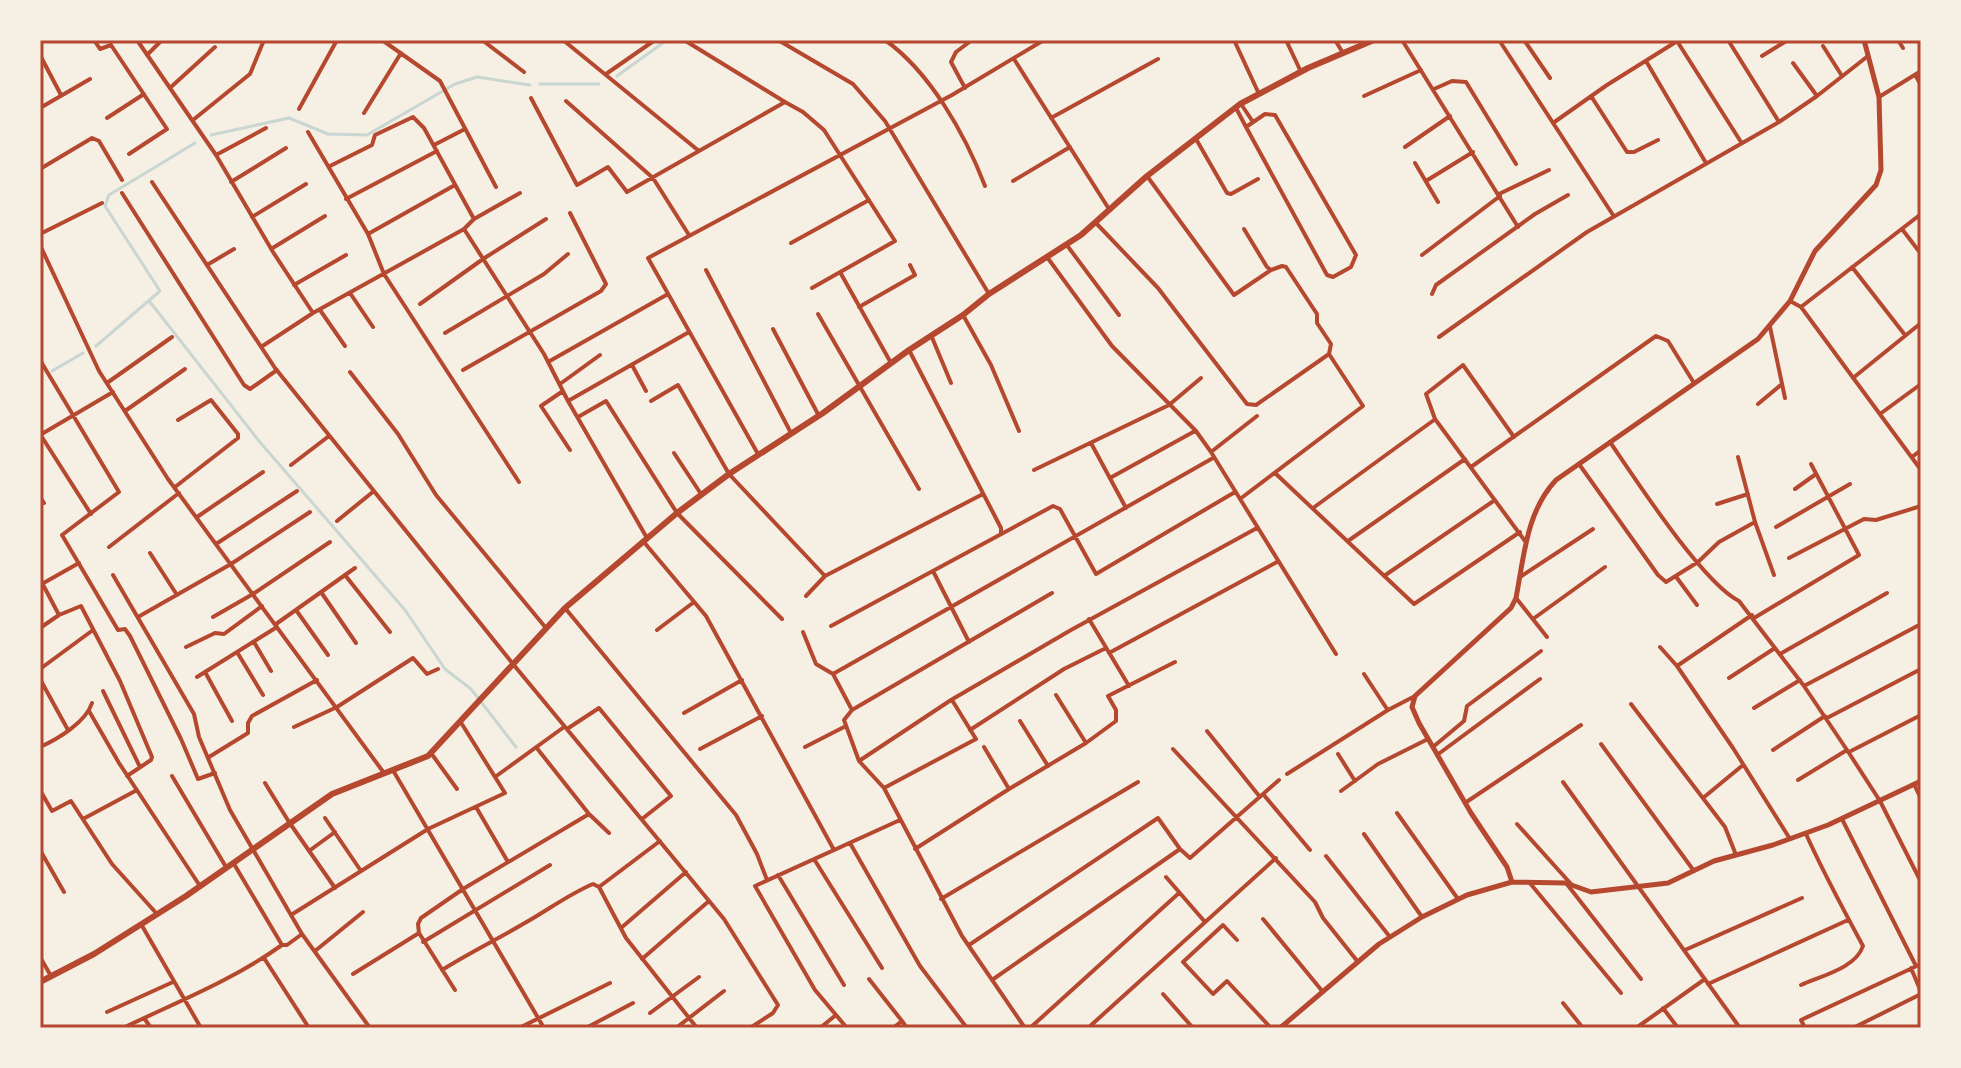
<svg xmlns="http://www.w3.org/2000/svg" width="1961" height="1068" viewBox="0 0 1961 1068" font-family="'Libre Baskerville',serif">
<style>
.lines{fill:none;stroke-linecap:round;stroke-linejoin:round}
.stream{stroke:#c9d6d2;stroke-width:3}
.minor{stroke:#b5482f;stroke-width:4}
.tertiary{stroke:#b5482f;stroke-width:5}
.secondary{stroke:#b5482f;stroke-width:6}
.neatline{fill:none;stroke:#b5482f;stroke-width:3}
</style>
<rect width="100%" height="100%" fill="#f6efe4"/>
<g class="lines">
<path class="stream" d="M617 76 667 40
M540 84H599
M211 135 289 118 328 134 367 135 455 84 477 77 530 85
M150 302 259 441 405 610 445 669 471 689 516 747
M96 346 160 291 105 206 109 195 195 143
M52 371 83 353
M40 376H41"/>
<path class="minor" d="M94 40 100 49 111 45 167 129 129 154
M137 40 216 155 273 252 313 313
M382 40 440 81 496 187
M482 40 524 72
M563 40 699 151
M684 40 785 102
M778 40 853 84 885 121 989 294
M885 40C930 72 965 134 985 186
M1234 40 1259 94
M1286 40 1301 72
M1335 40 1343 53
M1402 40 1518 227
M1499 40 1613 215
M1524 40 1550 78
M1728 40 1779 122
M1898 40 1903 48
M1677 41 1741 142
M1823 46 1842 76
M40 55 61 95
M147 55 162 40
M1762 56 1788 40
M1014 59 1109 209
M1646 61 1706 163
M1793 63 1817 96
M606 74 655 40
M1915 75 1921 85
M171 87 215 47
M965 88 951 62 956 52 972 40
M1434 89 1452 81 1466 82 1516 164
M1364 96 1421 70
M1591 96 1627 152H1634L1658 140
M1879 97 1921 71
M531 98 577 185 608 167 627 192 785 102 803 112 824 130 895 241 812 288
M566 101 653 178 689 235
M1241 104 1253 122
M40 108 90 79
M1236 108 1246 127 1327 275 1333 277 1351 267 1356 255 1275 115 1265 114 1246 127
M299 109 337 40
M364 113 401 53
M107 118 144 94
M1051 118 1158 59
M193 120 250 74 264 40
M1553 123 1607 85 1679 40
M308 132 368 234 384 274 519 482
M1196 139 1227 193 1231 194 1258 179
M434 145 465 129
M1405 147 1450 116
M216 155 266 128
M1415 163 1438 202
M40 169 92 138 99 141 122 180
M1147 176 1234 295 1271 270
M1013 181 1070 147
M1426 181 1473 152
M152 182 275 368 513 664 724 919 778 1005 773 1013 750 1028
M231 182 286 148
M122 193 244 385 250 389 277 370
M1499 194 1549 170
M346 199 437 151
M252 217 306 184
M474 219 520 193
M1095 222 1158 288 1247 404 1256 405 1329 354
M464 229 544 354 568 401 647 538
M1902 229 1921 254
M40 234 102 203
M368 234 455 185
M791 243 869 200
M1066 244 1119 315
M40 245 99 371 168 479 384 773
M271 249 325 216
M1422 255 1500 196
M1047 257 1112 346 1196 431 1211 452 1336 654
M207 265 234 249
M1852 267 1905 335
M706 270 791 433
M840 272 891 363
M294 285 346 255
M350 293 373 327
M1432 294 1436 285 1535 214 1568 195
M1790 301 1801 307 1921 470
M420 304 483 259 546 219
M859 307 915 275 910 265
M1801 307 1921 214
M320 310 345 346
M818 314 919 489
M963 315 991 365 1019 431
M1770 327 1785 398
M773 329 819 416
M445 333 544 274 568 254
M931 335 951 383
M1439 337 1587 232 1779 122 1817 96 1868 56
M261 347 313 313 464 229 474 219 424 128 413 117 375 135 372 145 330 166
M909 350 1001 528V533
M40 360 119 492 62 535 118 630 125 629 130 636 181 739 198 779 215 773
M548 362 668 294
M632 365 646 391
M463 370 601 291 606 284 570 213
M350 372 398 434 436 495 546 628
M1853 378 1921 323
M107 383 172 337
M560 384 600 355
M563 391 541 406 570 450
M568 401 689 332
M651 401 678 385 729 474 825 576
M1758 404 1782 384
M125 411 185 369
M1880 414 1921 384
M578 417 606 401 677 513 782 619
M40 434 91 514
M40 435 113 392
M1514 437 1463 365 1426 394 1435 419 1525 541
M1610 442C1636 480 1702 582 1739 601L1804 686 1847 750 1880 801 1921 882
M1091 443 1126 508
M1211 452 1257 416
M674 453 701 494
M758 454 648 258 952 95 1044 40
M1738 457 1755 522 1774 575
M1912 457 1921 450
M1579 464 1658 575 1666 582 1698 562 1719 542 1755 522
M291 465 329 436
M1471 467 1656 336 1668 341 1694 383
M1034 470 1169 405 1201 378
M1275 473 1414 604 1520 532
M1110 478 1195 431
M175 487 238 438V434L211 400 178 420
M1795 489 1816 474
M40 497 44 503
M1240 499 1363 406 1329 354 1331 344 1317 323V314L1286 267 1282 266 1271 270 1267 267 1244 229
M1717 504 1748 494
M1313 508 1434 420
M197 517 263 472
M337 521 374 491
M1776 527 1850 484
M643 541 706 616 834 850
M1348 541 1465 459
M216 544 297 491
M109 547 179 493
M150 553 177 595
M1789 558 1864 519 1876 520 1921 506
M933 571 969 642
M113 575 194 714 199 737 230 810 302 934 370 1028
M345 575 390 632
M1384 576 1495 500
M1520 577 1593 529
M1677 578 1697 605
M40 579 59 615
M40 585 79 563
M321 592 356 643
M806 596 825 576 983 494
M1516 598 1547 637
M565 608 736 815 757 854 767 880
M296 610 328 655
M1752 615 1677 666 1733 748 1790 839
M138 617 231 564 310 512
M213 617 253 594 330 542
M1754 618 1859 555 1811 464
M1089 619 1129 686
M1533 619 1605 567
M276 624 355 568
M831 626 1053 506 1060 509 1096 574 1235 492
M40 628 59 615 81 606 120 681 152 757 151 760 127 776
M657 630 694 602
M803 632 816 664 833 674 852 710
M254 642 271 671
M186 647 215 633 224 634 262 606
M1660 647 1677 666
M237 652 263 695
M1109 653 1277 562
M1780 654 1887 593
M40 669 93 630
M205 672 232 721
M833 674 1213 458
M1364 674 1387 709
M197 677 277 627
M1729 678 1775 648
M40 679 68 730
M1804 686 1921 624
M103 691 140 767
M1056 695 1086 743
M1631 704 1725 827 1736 855
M1754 708 1800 680
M89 711 119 763 200 886
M684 713 742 680
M1827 718 1921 669
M1020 721 1048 766
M294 727 337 707 413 658 427 674 438 669
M567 729 599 708 671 796 642 819
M970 730 1064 669 1106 648
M1207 731 1260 797
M1601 744 1694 871
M40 747C58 739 86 722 92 703
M805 747 844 727
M984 747 1009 789 1086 743 1116 721V710L1108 696 1175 662
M1433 747 1464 721 1467 706 1541 651
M700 749 762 716
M1173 749 1315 902 1323 918 1358 962
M1773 750 1825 716
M1849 752 1921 715
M431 753 457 789
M1338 754 1355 781
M1437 755 1540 679
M209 757 248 733V723L252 716 317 680
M859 761 951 700 1071 630 1257 528
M394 772 544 1028
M1287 774 1388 710 1415 696
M172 776 226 867
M495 777 564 727
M1798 780 1847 750
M1563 782 1740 1028
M265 783 289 822 335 888
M1914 784 1921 799
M884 788 976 739 952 700
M40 790 52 811 71 801 112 864 157 914
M1341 791 1378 764 1428 739
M1263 794 1310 850
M1703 798 1743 765
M1465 803 1581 725
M476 807 508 862
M1397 813 1458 899
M589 814 609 833
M325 818 361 871
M83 819 137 790
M1842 819 1916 966
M1517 824 1571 884
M1364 834 1422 917
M850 843 920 966 967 1028
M915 849 1009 789
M40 850 64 892
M309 851 335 832
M1326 856 1390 937
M814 859 882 968
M778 875 844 985
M1166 877 1205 922
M1529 882 1621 993
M1566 883 1641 979
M599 887 626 938 697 1028
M941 899 1138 782
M291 915 428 829 505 793 460 721
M1263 919 1323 992
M141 924 201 1028
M621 928 686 872
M419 933 418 924 421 918 463 889 589 814 536 747
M1237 940 1223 925 1183 962 1213 994 1227 981 1271 1028
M423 942 550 865
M282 945H287L302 934
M969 945 1158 818 1180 849 1190 858 1279 780
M1685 950 1802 898
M315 951 363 912
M40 957 51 976
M264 958 309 1028
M642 959 709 901
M1911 968 1921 992
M442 970C469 953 496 940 523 924 547 911 567 895 593 884L599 887 660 841
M353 974 419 933 455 990
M869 979 902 1021
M992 980 1180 849
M1708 984 1848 920
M1801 985C1821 976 1856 968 1863 946 1843 909 1823 872 1806 834
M1163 994 1193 1028
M1563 1003 1583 1028
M1663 1008 1678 1028
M107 1012 173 982
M650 1013 699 977
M144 1018 151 1028
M123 1028C177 1002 233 980 282 945L234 864
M519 1028 610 983
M586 1028 633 1003
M676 1028 724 991
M820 1028 836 1015
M847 1028 815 990 755 886 900 820
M893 1028 902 1021 907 1028
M1025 1028 962 936 884 788 859 761 844 720 852 710 1052 593
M1030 1028 1179 893
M1088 1028 1276 858
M1636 1028 1705 979
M1805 1028 1801 1020 1921 964
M1853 1028 1921 994"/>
<path class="tertiary" d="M1512 882 1507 867 1471 813 1419 723 1412 707 1415 696 1511 608 1516 598C1524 557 1526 512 1556 480L1758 339 1790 301 1815 251 1876 185 1881 170 1879 97 1864 40
M1280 1028 1379 944 1422 917 1467 895 1512 882 1566 883 1591 892 1668 883 1714 861 1773 845 1828 825 1921 781"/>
<path class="secondary" d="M40 982 94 954 186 896 332 794 428 756 565 608 677 513 729 474 823 413 909 350 963 315 989 294 1081 235 1147 176 1240 104 1308 68 1374 40"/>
</g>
<rect width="1961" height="1068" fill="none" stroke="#f6efe4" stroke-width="84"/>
<rect x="42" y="42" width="1877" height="984" class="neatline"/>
</svg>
